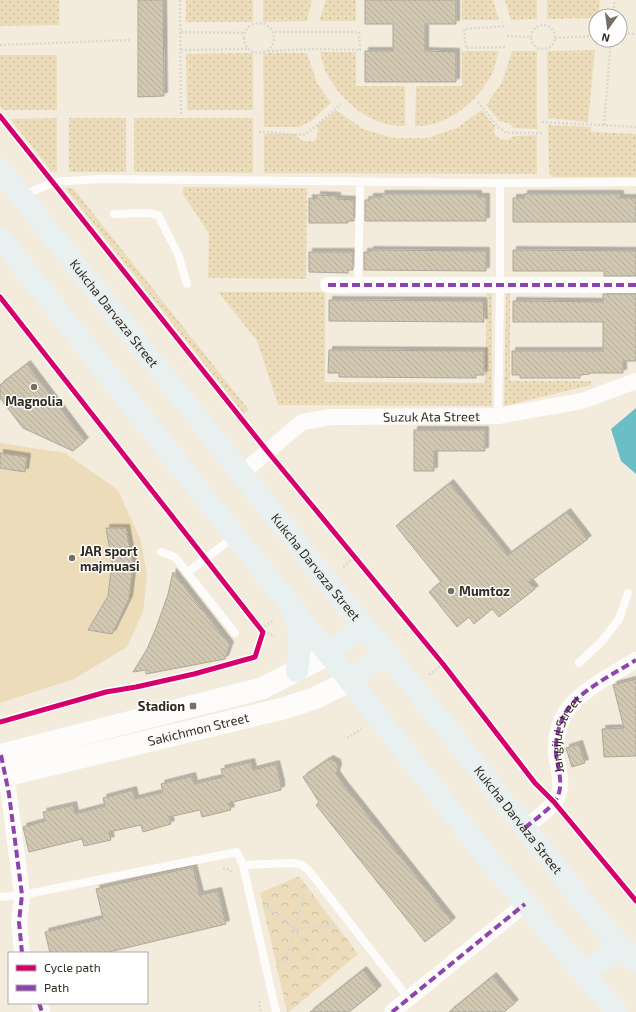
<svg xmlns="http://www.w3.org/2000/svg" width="636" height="1012" viewBox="0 0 636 1012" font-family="'Exo 2',sans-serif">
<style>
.grass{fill:url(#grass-dots)}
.forest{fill:url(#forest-crowns)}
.green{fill:#ecdcba}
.water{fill:#6bbec5}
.building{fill:url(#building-back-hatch);stroke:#ada89c;filter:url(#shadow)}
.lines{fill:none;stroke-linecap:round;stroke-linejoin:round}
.path{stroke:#dad8d3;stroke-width:2.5;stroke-dasharray:2 2;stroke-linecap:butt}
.lane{stroke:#fdfcfa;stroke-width:8}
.street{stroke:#fdfcfa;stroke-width:16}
.secondary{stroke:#fdfcfa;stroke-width:22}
.primary{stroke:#e9f0f0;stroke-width:22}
.quiet{stroke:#8e44ad;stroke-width:4;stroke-dasharray:8 4;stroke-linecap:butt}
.cycleway-casing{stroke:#fff;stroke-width:8}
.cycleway{stroke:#d6006c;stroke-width:5}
.poi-dot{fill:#766f63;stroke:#fff;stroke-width:1.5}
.labels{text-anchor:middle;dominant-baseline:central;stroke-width:3;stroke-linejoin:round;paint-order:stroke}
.street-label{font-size:13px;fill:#322c22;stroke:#fff}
.poi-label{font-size:13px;font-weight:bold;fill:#322c22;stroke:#fff;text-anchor:start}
</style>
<defs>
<pattern id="grass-dots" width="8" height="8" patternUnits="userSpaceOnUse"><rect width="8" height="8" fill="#ecdcba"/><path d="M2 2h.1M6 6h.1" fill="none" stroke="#cbbda0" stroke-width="1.8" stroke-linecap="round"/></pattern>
<pattern id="forest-crowns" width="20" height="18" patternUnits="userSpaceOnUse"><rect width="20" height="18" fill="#ecdcba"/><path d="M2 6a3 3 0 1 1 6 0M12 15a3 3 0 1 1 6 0" fill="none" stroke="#cbbda0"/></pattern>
<pattern id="building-back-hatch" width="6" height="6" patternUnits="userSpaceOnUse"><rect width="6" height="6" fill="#d2c8b2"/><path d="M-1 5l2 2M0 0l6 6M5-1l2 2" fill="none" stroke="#b5ac99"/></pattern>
<filter id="shadow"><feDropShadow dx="3.5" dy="-3.5" stdDeviation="0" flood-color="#0004"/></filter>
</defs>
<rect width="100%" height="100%" fill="#f3ecdd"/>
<path class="grass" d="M0 0H59V25L0 26Z
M186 0H253V22H186Z
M263 0H312L307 21 263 22Z
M326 0H356V21H319Z
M462 0H493L499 20H462Z
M505 0H537V19L511 20Z
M547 0H600L598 16H596V18L547 19Z
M595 50 588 122 548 118 547 51Z
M462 51H499C497 58 495 67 492 74 477 102 448 127 415 126L416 86H462Z
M512 51H537V129L514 128 508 123 499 121 486 105 502 82Z
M320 52H356V86H405V126C372 127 343 103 328 76 324 69 322 60 320 52Z
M253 53V110H187L186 54Z
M263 53H307L317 83 331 103 311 121 299 127H264Z
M0 55H57V110H3L0 106Z
M336 110 363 129 394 138H427L457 128 481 110 495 126 494 134 500 139 508 140 514 136 537 135V174L264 173V134H295C300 141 306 142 315 141L318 133 317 126Z
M57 118V172H52L10 119Z
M69 118H126V172H69Z
M134 118H253V173L134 172Z
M548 125 591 127V132L636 134V177H553L549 173Z
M183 187 307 188 306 279 208 278 209 234 183 194Z
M65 188H73L249 410 244 414Z
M218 292H325V382L485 383 487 293H492V406L278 405 257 341Z
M506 293H510V381H591V385L504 406Z"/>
<path class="forest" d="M299 876 358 954 289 1012H287L260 893Z"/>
<path class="green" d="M0 443 65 453 118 490 141 541 147 575 143 612 127 647 74 679 0 703Z"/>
<path class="water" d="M636 408V474L621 461 611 429Z"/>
<path class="building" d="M138 0H163L164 96 138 97Z
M365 0H456V24H425V51L456 52V82H365V51H393V24H365Z
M381 194H478V197H486V221H365V200H370V197H382Z
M524 194H620V198H636V222H513V198H524Z
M317 195 337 196V199L354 200V221H348V223H309V198L317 199Z
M370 250 486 251V271L364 270V252H370Z
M513 250 636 251V276H604V271H513Z
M309 252H353V270H348V273L309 272Z
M603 294H636V361H623V373H590V374L580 375V378H520V375H512V351H603V322H513V301L603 302Z
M329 300 483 301 484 322 329 321Z
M329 350 484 351V375H476V378L339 377V373H328Z
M27 364 85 441 73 451 23 428 0 398V385Z
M414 430H485V451H434V471H414Z
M0 453 27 457 25 472 0 468Z
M450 483 508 555 567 512 588 539 529 582 535 589 499 617 492 609 474 624 469 617 457 627 429 592 441 582 396 526Z
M106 528H126L133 566 129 599 112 634 88 630 108 596 112 563Z
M173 572 230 645 225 659 146 674V670L133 672 147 649 156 628 168 594Z
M636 679V756L604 757 602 729 624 728 613 685Z
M579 744 585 763 572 767 566 748Z
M330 759 337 763 338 768 336 774 343 784 452 921 425 942 316 805 319 802 303 777 326 761Z
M251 762 253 770 276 764 281 784V790L229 803 231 810 202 817 200 810 169 817 171 824 143 832 141 825 109 832 111 840 84 846 82 839 29 852 23 827 45 821 43 812 73 805 75 814 105 806 103 798 133 790 135 799 163 792 161 784 192 776 194 784 223 777 221 769Z
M193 867 200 895 218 891 226 924 105 953H50L45 932 103 918 96 889Z
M363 970 378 989 349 1012H310Z
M493 976 515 1003 504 1012H449Z"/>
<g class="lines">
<path class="path" d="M180 0 181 114
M613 16 615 0
M244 38a15 15 0 1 1 30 0a15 15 0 1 1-30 0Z
M531 37a12 12 0 1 1 24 0a12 12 0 1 1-24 0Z
M181 32 245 33
M620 33 636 34
M507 36 531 37
M555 38 596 36
M0 45 130 40
M505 47 466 48 464 29 506 26
M181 50 248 49
M268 51 313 49 360 50 359 32H274
M478 102 498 127 507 133H542
M0 116 46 173
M542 122 636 127
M604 125 611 40
M259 132 302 135 309 132 341 104
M61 193 258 439
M0 297 199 550
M277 463 443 664 535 783 542 790
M343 567 354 557
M261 629 274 620
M263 632 275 636
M429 675 443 664
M0 722 106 692 136 687 194 674 255 657 263 632 261 629 213 568
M347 738 362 729
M565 814 636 901
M223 869H229L232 873
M264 904 295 929
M315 957 295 929 337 925
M277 962 285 961 305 894
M259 1001 261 1012"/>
<path class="lane" d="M22 196 53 182 98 179 500 183 636 182
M114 214 148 213 158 215 178 254 187 284
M358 285 360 182
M498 416 500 285V183
M161 552 175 557 235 633
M187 573 235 536
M579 663 602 641 619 619 628 593
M243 865 292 863 302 865 310 872 409 999
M0 897 22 895 237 852 243 865 276 1012"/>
<g class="street">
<path d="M328 285H636"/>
<path id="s1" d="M241 474 302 422 331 417 498 416 582 401 636 381"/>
<path d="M3 766 9 794 22 895 19 922 22 953"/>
<path id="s2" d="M525 828C534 820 548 811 555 801 565 787 558 770 556 754 555 739 559 723 567 710 581 690 615 673 636 660"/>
<path d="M39 1003 42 1012"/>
<path d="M392 1012 525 904"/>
</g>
<g class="secondary">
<path d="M0 755 263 688 329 654"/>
<path id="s3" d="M0 777 285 708 315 698 350 681"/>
</g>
<g class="primary">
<path id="s4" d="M0 169 326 580 414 687 599 922 636 962"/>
<path d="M0 238 350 681 494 866 616 1012"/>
<path d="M294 614C302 636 300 649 297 671"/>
<path d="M329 654 363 626"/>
<path d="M350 681 385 654"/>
<path d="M584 975 620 945"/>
</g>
<path class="quiet" d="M328 285H636
M1 755 9 794 22 895 19 922 22 953
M525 828C534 820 548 811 555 801 565 787 558 770 556 754 555 739 559 723 567 710 581 690 615 673 636 660
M39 1003 42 1012
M392 1012 525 904"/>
<defs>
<path id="cycleway" d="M0 116 268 452 443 664 535 783 554 802 636 901
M0 297 263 632 255 657 194 674 136 687 106 692 0 722"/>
</defs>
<use href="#cycleway" class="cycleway-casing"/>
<use href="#cycleway" class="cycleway"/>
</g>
<g class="poi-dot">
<circle cx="34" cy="387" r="4"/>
<circle cx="72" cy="558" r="4"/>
<circle cx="451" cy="591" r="4"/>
<rect x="189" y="702" width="8" height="8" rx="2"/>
</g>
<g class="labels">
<g class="street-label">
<text stroke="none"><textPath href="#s4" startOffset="184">Kukcha Darvaza Street</textPath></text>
<text stroke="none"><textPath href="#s1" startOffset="210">Suzuk Ata Street</textPath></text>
<text stroke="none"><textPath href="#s4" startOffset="508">Kukcha Darvaza Street</textPath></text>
<text stroke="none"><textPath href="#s3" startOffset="204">Sakichmon Street</textPath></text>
<text stroke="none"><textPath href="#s2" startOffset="111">Jangijul Street</textPath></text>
<text stroke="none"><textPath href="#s4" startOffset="832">Kukcha Darvaza Street</textPath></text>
</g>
<g class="poi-label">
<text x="34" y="401" text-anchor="middle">Magnolia</text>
<text x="80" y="551">JAR sport<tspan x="80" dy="15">majmuasi</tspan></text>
<text x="459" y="591">Mumtoz</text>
<text x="185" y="706" text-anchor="end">Stadion</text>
</g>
</g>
<rect x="8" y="952" width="140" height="52" fill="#ffffff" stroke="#adaba7"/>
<rect x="16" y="965" width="20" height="6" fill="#d6006c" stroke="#adaba7"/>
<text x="44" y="972" font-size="12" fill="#322c22">Cycle path</text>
<rect x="16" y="985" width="20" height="6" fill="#8e44ad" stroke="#adaba7"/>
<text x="44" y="992" font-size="12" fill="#322c22">Path</text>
<g transform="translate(608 28) rotate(194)"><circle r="19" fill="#ffffff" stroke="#adaba7"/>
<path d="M0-3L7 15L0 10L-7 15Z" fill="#766f63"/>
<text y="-6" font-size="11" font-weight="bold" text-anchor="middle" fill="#322c22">N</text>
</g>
</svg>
